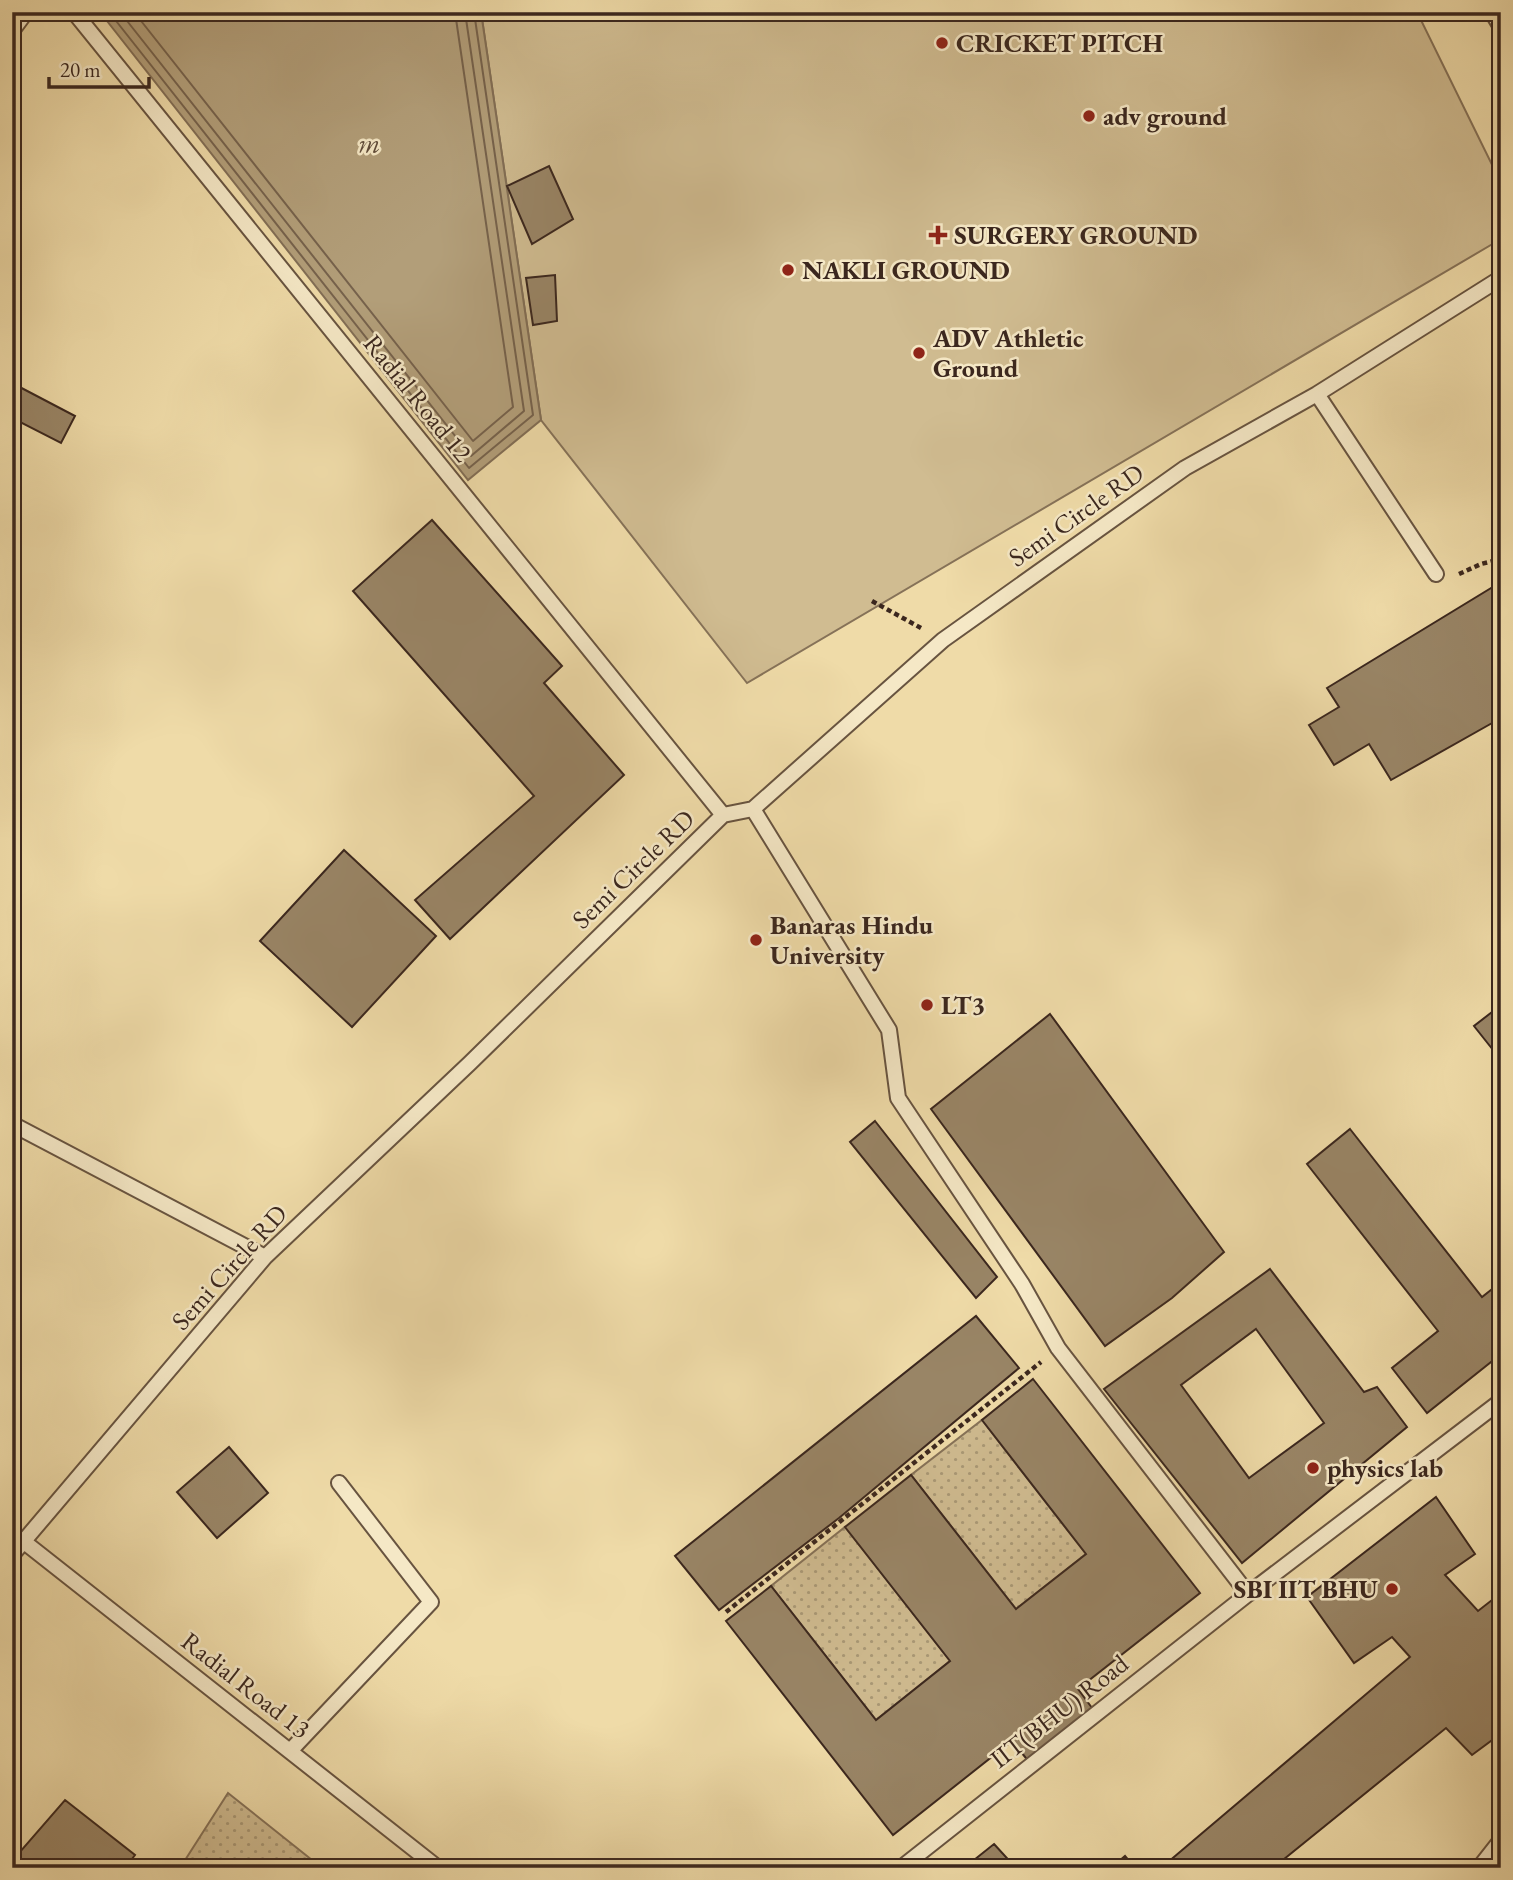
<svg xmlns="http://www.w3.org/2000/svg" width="1513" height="1880" viewBox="0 0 1513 1880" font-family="'EB Garamond',serif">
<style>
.green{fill:url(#green-dots);stroke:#867258;stroke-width:2}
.pitch{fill:#d0bc91;stroke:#867258;stroke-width:2}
.water{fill:#b29e79;stroke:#826e55;stroke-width:2}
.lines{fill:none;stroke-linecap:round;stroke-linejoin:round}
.shore{stroke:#76624c;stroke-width:2}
.building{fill:#998566;stroke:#3b271e;stroke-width:2;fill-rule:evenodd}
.lane-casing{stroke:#685440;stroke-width:18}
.path{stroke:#3b271e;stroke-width:4.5;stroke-dasharray:5 3.5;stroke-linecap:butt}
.lane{stroke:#f5e8c6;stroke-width:14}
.poi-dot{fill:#8f2418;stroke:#f5e8c6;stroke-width:2.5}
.labels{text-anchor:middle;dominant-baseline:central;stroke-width:5;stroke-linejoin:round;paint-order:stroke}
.poi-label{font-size:26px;font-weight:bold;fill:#3b271e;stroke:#f5e8c6;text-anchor:start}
.street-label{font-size:26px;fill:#3b271e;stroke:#f5e8c6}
.water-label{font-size:28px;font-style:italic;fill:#5f4b39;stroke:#f5e8c6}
</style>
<defs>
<pattern id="green-dots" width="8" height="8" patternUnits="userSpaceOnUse" patternTransform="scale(1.75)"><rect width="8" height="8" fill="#d0bc91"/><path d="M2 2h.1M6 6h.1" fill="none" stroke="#aa9976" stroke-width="1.8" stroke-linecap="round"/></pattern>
</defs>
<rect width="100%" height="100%" fill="#efdba8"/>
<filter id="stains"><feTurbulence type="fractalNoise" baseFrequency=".00286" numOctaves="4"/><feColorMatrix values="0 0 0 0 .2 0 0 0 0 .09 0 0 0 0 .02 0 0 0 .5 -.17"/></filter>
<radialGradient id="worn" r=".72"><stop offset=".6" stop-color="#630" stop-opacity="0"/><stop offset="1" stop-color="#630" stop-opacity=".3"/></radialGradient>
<path class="green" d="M982 1420 1086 1554 1016 1609 911 1475Z
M845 1527 950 1661 876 1720 771 1586Z
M228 1793 322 1868H180Z"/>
<path class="pitch" d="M481 12H1417L1501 183V239L747 683 541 420Z"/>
<path class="water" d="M100 12H481L541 420 468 480Z"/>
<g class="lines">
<path class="shore" d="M109 12 469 468 533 415 474 12
M120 12 471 456 524 411 465 12
M134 12 473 441 513 407 455 12"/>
</g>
<path class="building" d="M549 166 573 219 532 244 507 186Z
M555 275 557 321 533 325 526 278Z
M12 383 75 416 61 443 12 418Z
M432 520 562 666 544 683 624 775 450 939 415 900 534 796 353 591Z
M1501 582V718L1391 780 1369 744 1334 765 1309 725 1339 707 1327 688Z
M344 850 436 936 352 1027 260 941Z
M1501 1005V1060L1474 1026Z
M1050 1014 1224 1252 1172 1298 1105 1346 931 1109Z
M875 1121 997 1277 976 1298 850 1142Z
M1350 1129 1482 1297 1501 1282V1354L1427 1413 1392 1368 1438 1331 1307 1164Z
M1270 1269 1364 1392 1377 1387 1407 1427 1242 1563 1104 1389ZM1256 1329 1324 1423 1249 1478 1181 1385Z
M976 1316 1019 1368 839 1518 719 1610 675 1556Z
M1033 1379 1200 1593 1078 1689 1095 1712 1030 1763 1012 1741 893 1835 726 1621 771 1586 876 1720 950 1661 845 1527 911 1475 1016 1609 1086 1554 982 1420Z
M229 1447 268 1493 217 1538 177 1492Z
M1436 1497 1475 1554 1445 1575 1478 1611 1501 1593V1746L1495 1738 1472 1755 1446 1728 1273 1868H1161L1410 1657 1392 1637 1354 1663 1307 1597Z
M65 1800 135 1855 125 1868H12V1861Z
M994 1844 1016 1868H964Z
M1125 1856 1135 1868H1111Z"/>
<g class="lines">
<defs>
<path id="lane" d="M74 12 723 815
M1492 12 1501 27
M12 31 26 12
M1317 394 1436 574
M753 809 889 1030 898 1098 1022 1284 1058 1348 1248 1594 901 1868
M12 1124 265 1257
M23 1541 438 1868
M12 1555 265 1257 470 1063 723 815 753 809 943 640 1185 468 1317 394 1501 278
M1248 1594 1501 1401
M290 1751 431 1602 339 1483
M1479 1868 1501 1840"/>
</defs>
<use href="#lane" class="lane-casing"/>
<path class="path" d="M1459 574 1481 564 1501 559
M872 601 921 628
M726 1612 1041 1362"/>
<use href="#lane" class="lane"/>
</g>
<g class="poi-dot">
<circle cx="942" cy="43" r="7"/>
<circle cx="1089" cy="116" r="7"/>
<path d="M934.5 224.5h7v7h7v7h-7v7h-7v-7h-7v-7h7z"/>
<circle cx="788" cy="270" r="7"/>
<circle cx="919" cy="353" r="7"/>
<circle cx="756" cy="940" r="7"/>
<circle cx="927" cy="1005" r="7"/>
<circle cx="1313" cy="1468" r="7"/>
<circle cx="1392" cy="1589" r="7"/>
</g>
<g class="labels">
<g class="poi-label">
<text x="956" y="43">CRICKET PITCH</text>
<text x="1103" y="116">adv ground</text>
<text x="954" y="235">SURGERY GROUND</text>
<text x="802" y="270">NAKLI GROUND</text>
<text x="933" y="338">ADV Athletic<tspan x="933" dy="30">Ground</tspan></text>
<text x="770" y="925">Banaras Hindu<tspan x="770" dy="30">University</tspan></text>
<text x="941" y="1005">LT3</text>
<text x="1327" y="1468">physics lab</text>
<text x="1378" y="1589" text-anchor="end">SBI IIT BHU</text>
</g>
<g class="street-label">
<text transform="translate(418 398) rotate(51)">Radial Road 12</text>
<text transform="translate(1076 515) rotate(-35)">Semi Circle RD</text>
<text transform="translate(633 869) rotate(-44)">Semi Circle RD</text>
<text transform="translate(229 1267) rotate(-48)">Semi Circle RD</text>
<text transform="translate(246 1685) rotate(38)">Radial Road 13</text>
<text transform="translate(1059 1711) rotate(-38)">IIT(BHU) Road</text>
</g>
<g class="water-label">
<text x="369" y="143">m</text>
</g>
</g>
<rect width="1513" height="1880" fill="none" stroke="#efdba8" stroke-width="42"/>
<rect x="14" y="14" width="1485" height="1852" fill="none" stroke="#3b271e" stroke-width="3.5"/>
<rect x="21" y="21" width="1471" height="1838" fill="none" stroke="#3b271e" stroke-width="2"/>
<path d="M49 77v10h100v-10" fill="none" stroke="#3b271e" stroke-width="3.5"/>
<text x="60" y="77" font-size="21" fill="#3b271e" stroke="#f5e8c6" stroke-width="5" paint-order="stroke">20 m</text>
<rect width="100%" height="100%" filter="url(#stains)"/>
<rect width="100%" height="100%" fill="url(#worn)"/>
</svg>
